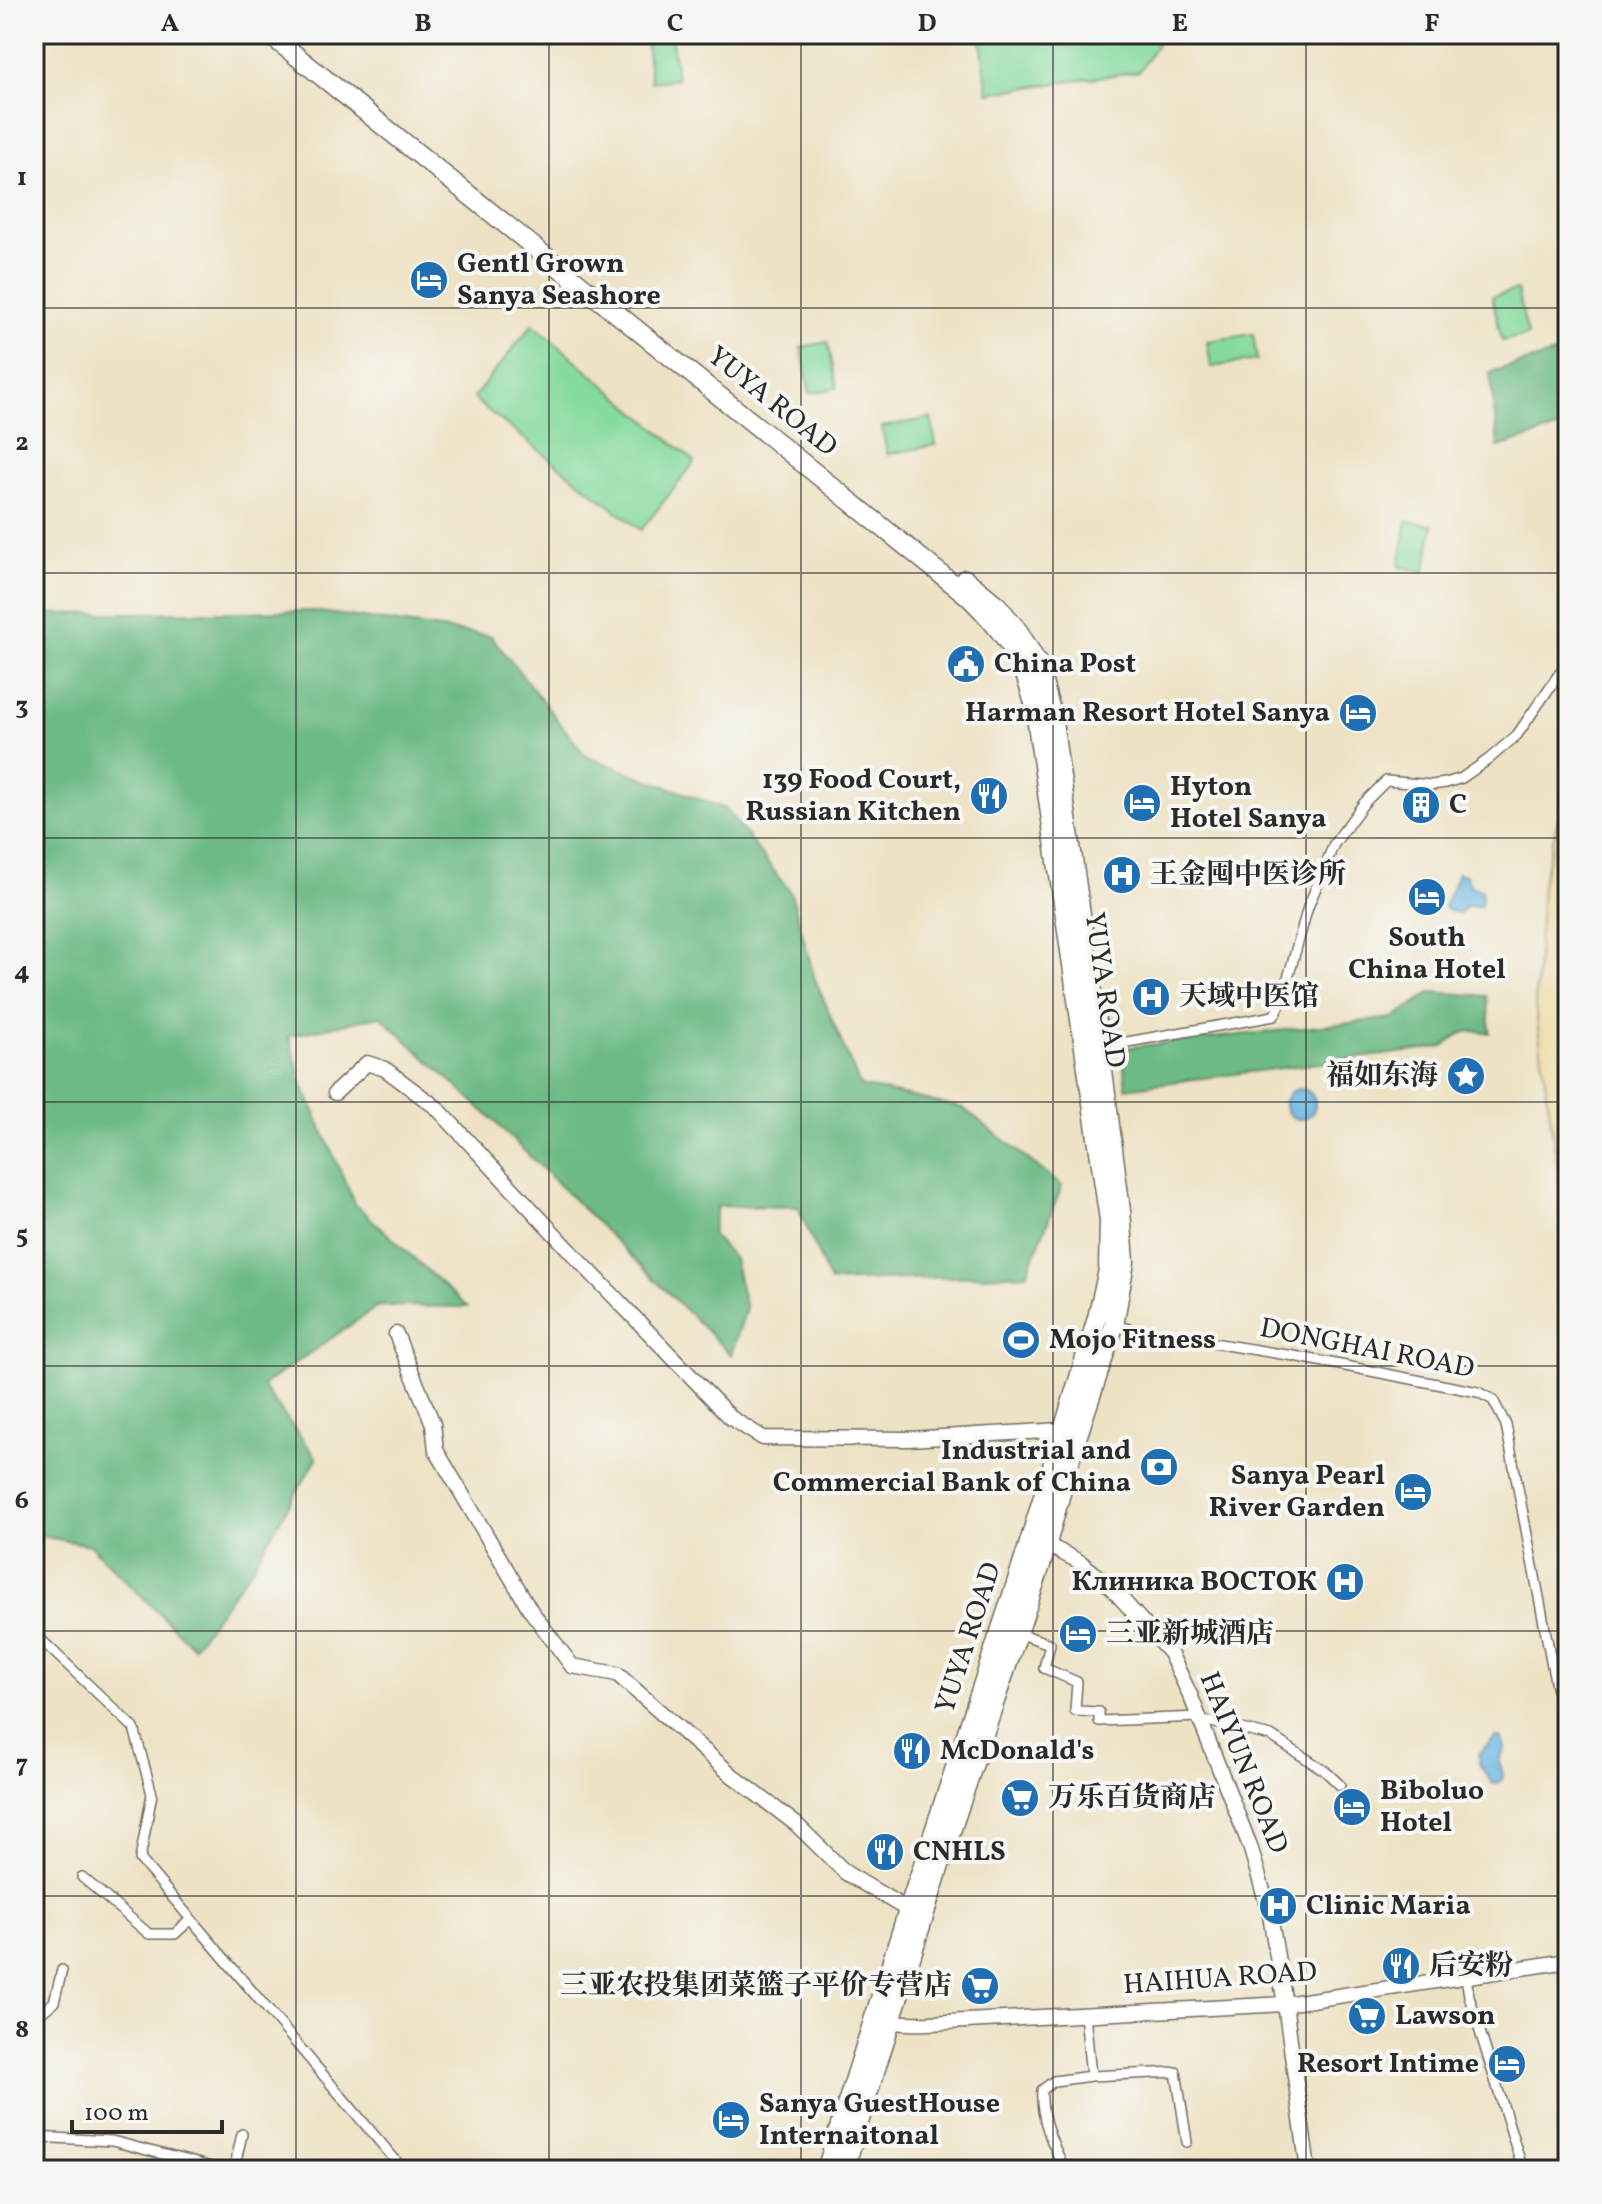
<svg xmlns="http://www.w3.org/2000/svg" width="1602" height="2204" viewBox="0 0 1602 2204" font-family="Vollkorn,'Noto Serif SC',serif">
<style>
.green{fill:#85da9d;stroke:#588264;stroke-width:2}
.forest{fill:#6cba84;stroke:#4c7258;stroke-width:2}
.sand{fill:#eeda9e;stroke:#8c8264;stroke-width:2}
.water{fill:#67b4e1;stroke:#497086;stroke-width:2}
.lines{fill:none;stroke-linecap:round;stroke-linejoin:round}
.street-casing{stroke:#6f6b61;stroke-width:12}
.secondary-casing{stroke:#6f6b61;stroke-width:17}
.highway-casing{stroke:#6f6b61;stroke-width:21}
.street{stroke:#fff;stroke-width:9}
.secondary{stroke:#fff;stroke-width:14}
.highway{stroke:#fff;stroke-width:18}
.grid{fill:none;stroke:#2b2b2b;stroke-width:2;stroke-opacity:0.55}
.labels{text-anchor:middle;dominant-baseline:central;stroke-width:8;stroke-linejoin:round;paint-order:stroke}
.poi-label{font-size:28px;font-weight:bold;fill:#2b2b2b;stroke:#f6f6f2;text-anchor:start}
.street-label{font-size:28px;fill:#2b2b2b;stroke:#f6f6f2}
.neatline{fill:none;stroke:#2b2b2b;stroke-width:3}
.grid-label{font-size:26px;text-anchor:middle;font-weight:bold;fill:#2b2b2b}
</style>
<rect width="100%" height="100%" fill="#f6f6f2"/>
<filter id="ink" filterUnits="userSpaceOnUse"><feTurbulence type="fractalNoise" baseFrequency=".0125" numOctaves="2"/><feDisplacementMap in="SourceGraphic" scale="16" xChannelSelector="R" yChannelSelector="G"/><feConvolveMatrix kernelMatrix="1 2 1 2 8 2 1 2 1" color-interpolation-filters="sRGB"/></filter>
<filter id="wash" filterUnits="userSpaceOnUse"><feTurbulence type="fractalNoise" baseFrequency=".006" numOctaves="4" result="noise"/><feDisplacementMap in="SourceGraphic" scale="32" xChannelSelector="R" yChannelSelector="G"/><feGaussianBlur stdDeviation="1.8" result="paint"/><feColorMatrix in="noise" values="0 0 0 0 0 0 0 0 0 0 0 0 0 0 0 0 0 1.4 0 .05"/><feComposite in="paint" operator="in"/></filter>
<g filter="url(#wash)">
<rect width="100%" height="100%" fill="#eee2c4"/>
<path class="green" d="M671 34 677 79 651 82 645 36Z
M980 34H1152L1158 42 1140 71 988 93Z
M1517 290 1528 335 1502 341 1492 296Z
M533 324 695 462 641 530 476 401 474 397Z
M1253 334 1257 360 1211 367 1207 341Z
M828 342 837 388 810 393 801 347Z
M931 418 936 445 887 454 882 427Z
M1407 521 1433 525 1425 571 1399 567Z"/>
<path class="forest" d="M1568 350V426L1498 447 1490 372Z
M313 611 491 636 586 756 726 809 791 893 815 979 860 1086 963 1108 1062 1186 1027 1274 830 1282 798 1207 717 1206 712 1234 734 1259 746 1309 731 1355 491 1118 380 1016 289 1036 302 1084 355 1204 467 1307 378 1306 262 1386 317 1458 249 1572 193 1647 90 1545 34 1535V614Z
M1432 992 1487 996 1490 1033C1470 1028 1458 1032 1444 1047L1126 1088 1122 1048 1393 1018Z"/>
<path class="sand" d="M1568 786V1245L1535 1006 1542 885 1563 799Z"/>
<path class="water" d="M1458 873 1466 875 1470 886 1482 891 1481 906H1465L1459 914 1447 910 1444 907Z
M1285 1104a15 15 0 1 1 30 0a15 15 0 1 1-30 0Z
M1496 1737 1502 1739 1505 1748 1499 1761 1503 1774 1502 1780 1497 1784 1492 1783 1479 1764 1480 1760 1478 1754Z"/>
</g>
<g filter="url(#ink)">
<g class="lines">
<defs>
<path id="street" d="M1099 1047 1274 1016 1281 1003 1308 907 1334 844 1364 803 1386 781 1432 785 1446 783 1462 778 1489 759 1517 735 1568 661
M1114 1326 1150 1333 1294 1356 1478 1392 1493 1400 1506 1425 1568 1749
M34 1633 134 1728 152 1794 140 1859 397 2162 400 2170
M1018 1633 1050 1644 1044 1668 1077 1682 1075 1711 1099 1712V1721L1200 1717
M1202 1722H1211L1271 1736 1324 1770 1340 1785
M82 1877 149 1934H175L191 1919
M1466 1977 1469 1996 1523 2170
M1085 2014 1091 2076
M34 2019 54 2002 62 1970
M34 2137 112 2141 223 2170
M234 2170 242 2134
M1065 2170C1053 2145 1040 2118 1042 2090L1054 2081 1091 2076 1176 2072 1187 2142"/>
<path id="secondary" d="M335 1093 367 1063 385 1069 437 1108 575 1256 731 1418 763 1438 908 1439 1062 1430
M396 1334 433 1424 436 1450 531 1611 572 1666 617 1674 733 1776 796 1824 846 1873 908 1910
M1038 1540 1080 1562 1110 1586 1170 1653 1191 1697 1250 1846 1270 1915 1285 2004 1308 2170
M884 2018C898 2025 914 2023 929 2023L1285 2004 1568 1961"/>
<path id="highway" d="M269 34 968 596C989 617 1009 639 1022 667 1027 678 1030 691 1034 703L1109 1220 1108 1270 1097 1318 1024 1559 908 1910 826 2170
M844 2170 947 1843 1041 1565 1073 1450 1114 1326 1125 1262 1121 1211 1097 1024 1052 715 1038 664 1019 632 998 606 965 579"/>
</defs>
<use href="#street" class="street-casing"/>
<use href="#secondary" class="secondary-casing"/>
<use href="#highway" class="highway-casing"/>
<use href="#street" class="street"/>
<use href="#secondary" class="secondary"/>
<use href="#highway" class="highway"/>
</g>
</g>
<path class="grid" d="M296 34V2170M549 34V2170M801 34V2170M1053 34V2170M1306 34V2170M34 308H1568M34 573H1568M34 838H1568M34 1102H1568M34 1366H1568M34 1631H1568M34 1896H1568"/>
<defs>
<symbol id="hotel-disc" viewBox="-11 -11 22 22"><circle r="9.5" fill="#1f6fb2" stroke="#f6f6f2"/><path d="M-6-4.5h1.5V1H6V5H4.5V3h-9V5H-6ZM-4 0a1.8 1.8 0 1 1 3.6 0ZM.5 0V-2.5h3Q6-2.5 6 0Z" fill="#fff"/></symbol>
<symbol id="civic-disc" viewBox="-11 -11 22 22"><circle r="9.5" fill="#1f6fb2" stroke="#f6f6f2"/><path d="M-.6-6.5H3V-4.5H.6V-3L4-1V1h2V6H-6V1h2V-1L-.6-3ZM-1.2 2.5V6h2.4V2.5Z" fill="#fff"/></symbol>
<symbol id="restaurant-disc" viewBox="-11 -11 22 22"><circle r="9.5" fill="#1f6fb2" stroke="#f6f6f2"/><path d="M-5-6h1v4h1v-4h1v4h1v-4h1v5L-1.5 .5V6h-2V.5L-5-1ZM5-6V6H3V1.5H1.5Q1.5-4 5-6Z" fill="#fff"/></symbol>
<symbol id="building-disc" viewBox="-11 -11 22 22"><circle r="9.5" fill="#1f6fb2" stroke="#f6f6f2"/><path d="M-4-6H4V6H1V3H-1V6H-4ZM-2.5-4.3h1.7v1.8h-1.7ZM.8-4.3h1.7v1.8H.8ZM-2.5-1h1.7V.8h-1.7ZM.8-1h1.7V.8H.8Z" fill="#fff"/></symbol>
<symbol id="hospital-disc" viewBox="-11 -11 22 22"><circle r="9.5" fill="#1f6fb2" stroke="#f6f6f2"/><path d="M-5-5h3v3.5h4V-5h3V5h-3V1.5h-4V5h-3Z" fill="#fff"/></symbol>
<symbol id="sight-disc" viewBox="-11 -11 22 22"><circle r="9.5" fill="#1f6fb2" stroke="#f6f6f2"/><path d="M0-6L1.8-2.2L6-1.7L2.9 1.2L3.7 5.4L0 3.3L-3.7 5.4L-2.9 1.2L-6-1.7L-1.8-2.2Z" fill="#fff"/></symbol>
<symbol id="stadium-disc" viewBox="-11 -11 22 22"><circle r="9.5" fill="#1f6fb2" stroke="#f6f6f2"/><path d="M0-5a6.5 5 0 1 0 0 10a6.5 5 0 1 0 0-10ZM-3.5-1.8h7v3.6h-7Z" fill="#fff"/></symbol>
<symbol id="bank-disc" viewBox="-11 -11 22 22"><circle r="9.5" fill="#1f6fb2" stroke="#f6f6f2"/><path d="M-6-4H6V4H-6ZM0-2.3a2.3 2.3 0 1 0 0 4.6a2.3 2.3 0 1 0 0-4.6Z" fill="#fff"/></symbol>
<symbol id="supermarket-disc" viewBox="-11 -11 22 22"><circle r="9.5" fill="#1f6fb2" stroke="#f6f6f2"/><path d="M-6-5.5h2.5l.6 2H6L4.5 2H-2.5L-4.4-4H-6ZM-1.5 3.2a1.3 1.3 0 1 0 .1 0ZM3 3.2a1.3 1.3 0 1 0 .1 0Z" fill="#fff"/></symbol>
</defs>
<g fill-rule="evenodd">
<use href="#hotel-disc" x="407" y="258" width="44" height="44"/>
<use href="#civic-disc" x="944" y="642" width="44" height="44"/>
<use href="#hotel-disc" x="1336" y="691" width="44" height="44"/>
<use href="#restaurant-disc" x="967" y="774" width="44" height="44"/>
<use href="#hotel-disc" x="1120" y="781" width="44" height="44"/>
<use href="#building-disc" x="1399" y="783" width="44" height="44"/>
<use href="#hospital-disc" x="1100" y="853" width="44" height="44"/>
<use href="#hotel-disc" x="1405" y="875" width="44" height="44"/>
<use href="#hospital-disc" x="1129" y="975" width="44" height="44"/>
<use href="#sight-disc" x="1444" y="1054" width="44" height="44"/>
<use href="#stadium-disc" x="999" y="1318" width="44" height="44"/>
<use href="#bank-disc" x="1137" y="1445" width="44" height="44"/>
<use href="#hotel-disc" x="1391" y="1470" width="44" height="44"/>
<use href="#hospital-disc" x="1323" y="1560" width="44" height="44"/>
<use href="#hotel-disc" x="1056" y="1612" width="44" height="44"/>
<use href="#restaurant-disc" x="890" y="1729" width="44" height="44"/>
<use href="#supermarket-disc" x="998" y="1776" width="44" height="44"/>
<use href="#hotel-disc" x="1330" y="1785" width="44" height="44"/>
<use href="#restaurant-disc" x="863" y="1830" width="44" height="44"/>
<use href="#hospital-disc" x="1256" y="1884" width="44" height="44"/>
<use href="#restaurant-disc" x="1379" y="1944" width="44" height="44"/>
<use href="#supermarket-disc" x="958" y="1964" width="44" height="44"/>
<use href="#supermarket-disc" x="1345" y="1994" width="44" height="44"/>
<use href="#hotel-disc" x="1485" y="2042" width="44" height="44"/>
<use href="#hotel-disc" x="709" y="2098" width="44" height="44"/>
</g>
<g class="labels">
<g class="poi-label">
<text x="457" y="264">Gentl Grown<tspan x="457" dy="32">Sanya Seashore</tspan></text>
<text x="994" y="664">China Post</text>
<text x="1330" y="713" text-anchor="end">Harman Resort Hotel Sanya</text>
<text x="961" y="780" text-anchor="end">139 Food Court,<tspan x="961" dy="32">Russian Kitchen</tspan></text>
<text x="1170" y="787">Hyton<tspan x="1170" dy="32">Hotel Sanya</tspan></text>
<text x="1449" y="805">C</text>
<text x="1150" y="875">王金囤中医诊所</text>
<text x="1427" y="938" text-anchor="middle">South<tspan x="1427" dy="32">China Hotel</tspan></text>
<text x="1179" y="997">天域中医馆</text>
<text x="1438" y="1076" text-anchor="end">福如东海</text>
<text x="1049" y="1340">Mojo Fitness</text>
<text x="1131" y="1451" text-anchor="end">Industrial and<tspan x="1131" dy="32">Commercial Bank of China</tspan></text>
<text x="1385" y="1476" text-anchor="end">Sanya Pearl<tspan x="1385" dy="32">River Garden</tspan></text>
<text x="1317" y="1582" text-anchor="end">Клиника ВОСТОК</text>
<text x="1106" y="1634">三亚新城酒店</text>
<text x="940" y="1751">McDonald's</text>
<text x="1380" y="1791">Biboluo<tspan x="1380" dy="32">Hotel</tspan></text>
<text x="1048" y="1798">万乐百货商店</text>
<text x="913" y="1852">CNHLS</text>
<text x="1306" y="1906">Clinic Maria</text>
<text x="1429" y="1966">后安粉</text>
<text x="952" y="1986" text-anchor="end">三亚农投集团菜篮子平价专营店</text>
<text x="1395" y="2016">Lawson</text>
<text x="1479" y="2064" text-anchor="end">Resort Intime</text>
<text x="759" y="2104">Sanya GuestHouse<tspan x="759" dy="32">Internaitonal</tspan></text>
</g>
<g class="street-label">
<text transform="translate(772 402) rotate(39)">YUYA ROAD</text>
<text transform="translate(1104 990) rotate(82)">YUYA ROAD</text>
<text transform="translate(1367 1349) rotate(11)">DONGHAI ROAD</text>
<text transform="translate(969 1638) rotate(-72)">YUYA ROAD</text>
<text transform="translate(1243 1763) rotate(68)">HAIYUN ROAD</text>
<text transform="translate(1220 1979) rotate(-4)">HAIHUA ROAD</text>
</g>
</g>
<rect width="1602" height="2204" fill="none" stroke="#f6f6f2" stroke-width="88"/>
<path d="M72 2120v12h150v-12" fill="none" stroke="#2b2b2b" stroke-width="4"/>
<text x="84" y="2120" font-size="24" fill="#2b2b2b" stroke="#f6f6f2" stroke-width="6" paint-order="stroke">100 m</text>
<rect x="44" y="44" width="1514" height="2116" class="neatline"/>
<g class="grid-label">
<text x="170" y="31">A</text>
<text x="423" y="31">B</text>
<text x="675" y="31">C</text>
<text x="927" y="31">D</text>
<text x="1180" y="31">E</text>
<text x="1432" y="31">F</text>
<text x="22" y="185">1</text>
<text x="22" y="450">2</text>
<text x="22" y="714">3</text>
<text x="22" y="979">4</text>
<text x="22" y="1243">5</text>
<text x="22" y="1508">6</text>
<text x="22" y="1772">7</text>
<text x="22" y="2037">8</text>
</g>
</svg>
